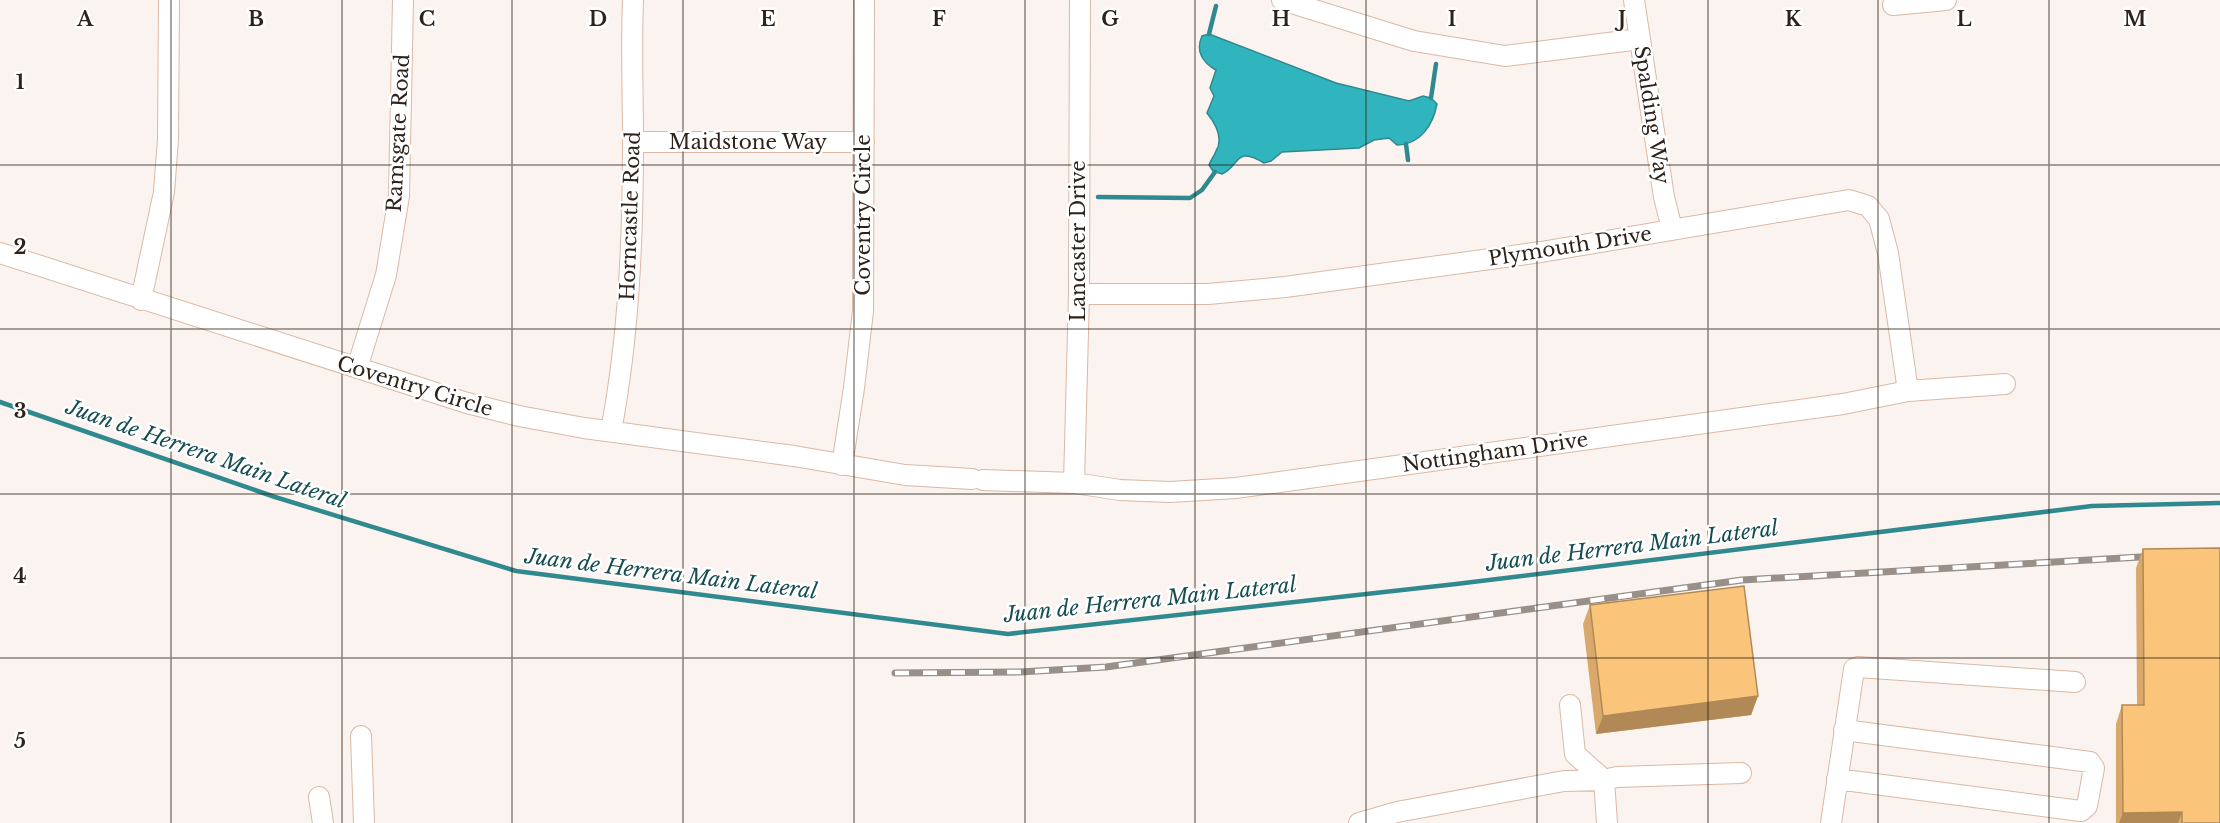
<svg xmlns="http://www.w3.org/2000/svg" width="2220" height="823" viewBox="0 0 2220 823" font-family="'Libre Baskerville',serif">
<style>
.water{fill:#30b5bf;stroke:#2f898e;stroke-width:1.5}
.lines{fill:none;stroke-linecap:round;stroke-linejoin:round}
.stream{stroke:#2f898e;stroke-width:4.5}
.minor-casing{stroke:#dab9a4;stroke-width:22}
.minor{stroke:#fff;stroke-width:20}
.rail-casing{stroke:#988f89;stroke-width:7}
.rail{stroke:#fff;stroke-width:4.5;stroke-dasharray:14;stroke-linecap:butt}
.wall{fill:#d8a96a}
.shaded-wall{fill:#b08956}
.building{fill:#fbc47b;stroke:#b08956;stroke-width:1.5}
.grid{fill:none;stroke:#2e221a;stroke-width:1.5;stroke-opacity:0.55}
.labels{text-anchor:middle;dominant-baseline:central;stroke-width:5;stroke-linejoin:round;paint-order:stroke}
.street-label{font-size:20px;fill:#2e221a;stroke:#fff}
.water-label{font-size:21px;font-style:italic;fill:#164d51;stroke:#fff}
.grid-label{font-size:20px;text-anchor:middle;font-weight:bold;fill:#2e221a;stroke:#fff;stroke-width:5;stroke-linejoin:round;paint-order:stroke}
</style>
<rect width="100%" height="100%" fill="#faf3ef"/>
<path class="water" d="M1209 34 1336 83 1409 101 1423 96 1431 98 1437 104C1433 125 1420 145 1397 145L1389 138 1374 140 1359 148 1282 152 1271 161 1264 163C1235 145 1240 166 1222 174L1213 171 1209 165C1211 159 1214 157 1216 151 1224 138 1215 123 1207 113L1214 96 1210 88 1216 70C1203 63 1195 51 1202 36Z"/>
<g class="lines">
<path class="stream" d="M1209 34 1216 6
M1431 98 1436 64
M1406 144 1408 160
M1098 197 1190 198 1202 190 1215 172
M0 402 275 497 516 571 1008 634 1456 584 2092 506 2220 503"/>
<defs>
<path id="minor" d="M1282 0 1414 41 1505 56 1640 39
M1634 0 1664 197 1672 229
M1893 5 1946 0
M633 142H864
M0 253 467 403 519 416 584 428 794 456 905 475 972 479
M1079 294H1208L1285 287 1541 252 1849 200 1868 206 1879 219 1888 253 1908 391
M141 300 164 192 168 139 169 0
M357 368 386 275 399 196 403 0
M611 431C629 336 633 238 633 141 633 94 631 47 633 0
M842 465 854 388 863 311 864 0
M983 480 1074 483 1120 490 1170 492 1236 488 1843 404 1908 391 2005 384
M1074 483 1079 294 1080 0
M1570 705 1575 754 1604 780 1607 823
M361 736 364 823
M1837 779 2081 811 2087 806 2094 768 2090 762 1844 730
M319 797 323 823
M1359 823 1397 812 1564 781 1604 780 1617 777 1741 773
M1831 823 1854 669 1858 667 2075 682"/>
</defs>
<use href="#minor" class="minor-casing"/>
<use href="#minor" class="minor"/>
<defs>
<path id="rail" d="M895 673 1020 672 1106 667 1742 580 2158 556"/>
</defs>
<use href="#rail" class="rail-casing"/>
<use href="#rail" class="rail"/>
</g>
<path class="wall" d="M2143 549 2220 823H2116V724L2122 705H2137L2136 568Z
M1590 605 1758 696 1751 715 1596 734 1583 624Z"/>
<path class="shaded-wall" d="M1758 696 1751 715 1596 734 1603 716Z
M2182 812 2178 823H2119L2123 813Z"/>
<path class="building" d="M2220 548V823H2182V812L2123 813 2122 705H2144L2143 549Z
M1744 586 1758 696 1603 716 1590 605Z"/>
<path class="grid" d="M171 0V823M342 0V823M512 0V823M683 0V823M854 0V823M1025 0V823M1195 0V823M1366 0V823M1537 0V823M1708 0V823M1878 0V823M2049 0V823M0 165H2220M0 329H2220M0 494H2220M0 658H2220"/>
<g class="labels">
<g class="street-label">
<text transform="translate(1652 115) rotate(81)">Spalding Way</text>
<text transform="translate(398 133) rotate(-87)">Ramsgate Road</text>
<text x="748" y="142">Maidstone Way</text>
<text transform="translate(863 215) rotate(-90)">Coventry Circle</text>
<text transform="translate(630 216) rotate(-88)">Horncastle Road</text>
<text transform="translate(1078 241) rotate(-90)">Lancaster Drive</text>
<text transform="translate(1570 246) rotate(-9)">Plymouth Drive</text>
<text transform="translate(415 386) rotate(17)">Coventry Circle</text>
<text transform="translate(1495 452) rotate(-8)">Nottingham Drive</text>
</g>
<g class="water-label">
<text transform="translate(206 454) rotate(19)">Juan de Herrera Main Lateral</text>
<text transform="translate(1632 546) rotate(-7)">Juan de Herrera Main Lateral</text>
<text transform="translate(671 574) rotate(7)">Juan de Herrera Main Lateral</text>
<text transform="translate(1150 600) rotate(-6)">Juan de Herrera Main Lateral</text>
</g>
</g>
<g class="grid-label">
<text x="85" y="26">A</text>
<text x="256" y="26">B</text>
<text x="427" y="26">C</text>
<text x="598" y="26">D</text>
<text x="768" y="26">E</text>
<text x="939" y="26">F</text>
<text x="1110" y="26">G</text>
<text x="1281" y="26">H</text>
<text x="1452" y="26">I</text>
<text x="1622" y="26">J</text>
<text x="1793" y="26">K</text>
<text x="1964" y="26">L</text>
<text x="2135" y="26">M</text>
<text x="20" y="89">1</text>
<text x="20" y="254">2</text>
<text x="20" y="418">3</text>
<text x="20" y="583">4</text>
<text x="20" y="748">5</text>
</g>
</svg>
